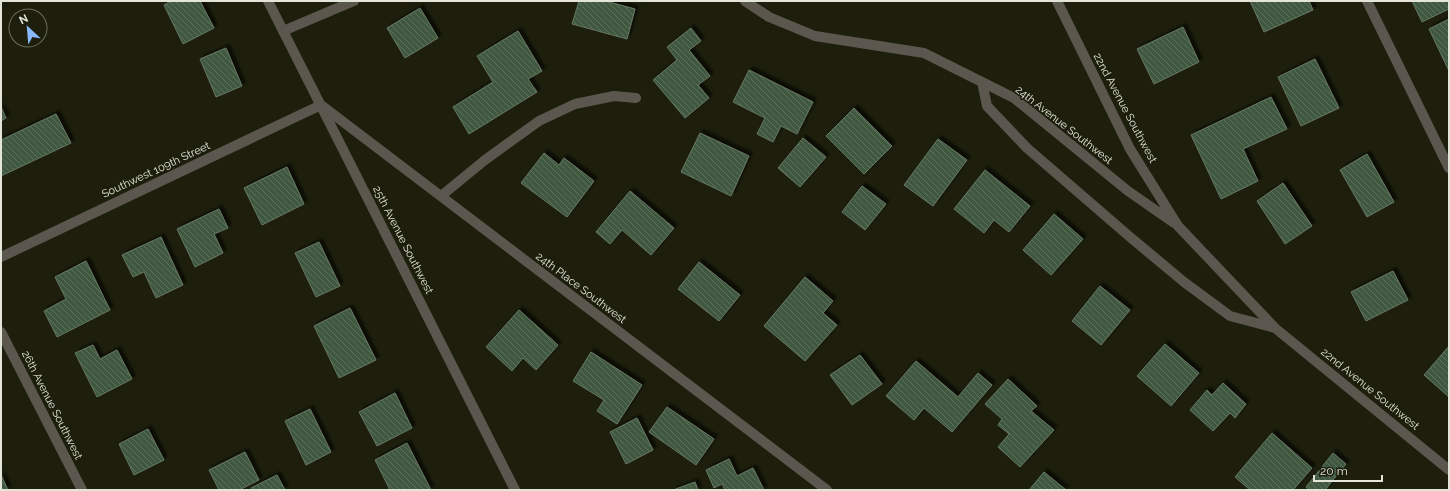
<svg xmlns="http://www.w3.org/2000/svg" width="1450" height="491" viewBox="0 0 1450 491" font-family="Raleway,sans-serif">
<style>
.building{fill:url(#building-back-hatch);stroke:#667765;filter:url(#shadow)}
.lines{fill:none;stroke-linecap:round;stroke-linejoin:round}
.minor{stroke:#5b574e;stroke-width:10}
.labels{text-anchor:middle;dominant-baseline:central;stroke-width:3.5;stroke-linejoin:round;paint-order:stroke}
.street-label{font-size:11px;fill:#e2e5d8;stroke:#1d1f0c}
</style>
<defs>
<pattern id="building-back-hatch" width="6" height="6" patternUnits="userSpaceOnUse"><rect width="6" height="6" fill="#40583f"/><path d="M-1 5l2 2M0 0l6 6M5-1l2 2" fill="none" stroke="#5b705a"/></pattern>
<filter id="shadow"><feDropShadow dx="3.5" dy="-3.5" stdDeviation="1" flood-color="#0009"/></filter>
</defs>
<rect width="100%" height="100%" fill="#1d1f0c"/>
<path class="building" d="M171 1H200L214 28 183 44 164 5Z
M579 1H605L635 9 627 39 572 24Z
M1250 1H1309L1313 10 1264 32Z
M1412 1H1449V9L1422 22Z
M420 8 438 38 405 58 387 28Z
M1449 19V71L1429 29Z
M1183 27 1199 62 1154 84 1137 49Z
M691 28 701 41 689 50 710 76 698 85 709 98 685 118 653 80 677 60 667 47Z
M518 31 542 71 528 79 537 92 469 134 453 107 493 82 477 56Z
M226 48 242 86 216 97 200 59Z
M1315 59 1339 108 1301 126 1278 77Z
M749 70 813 102 797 134 781 126 773 142 757 134 765 118 733 102Z
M1271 97 1287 129 1243 149 1258 181 1221 199 1191 135Z
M1 107 6 118 1 121Z
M854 108 892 146 864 174 826 136Z
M56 114 71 143 1 176V140Z
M700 133 749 156 731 196 681 172Z
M803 138 826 157 800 187 778 168Z
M938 139 967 160 933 206 904 185Z
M544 153 559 165 564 158 594 181 567 217 521 183Z
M1367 154 1394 202 1367 217 1340 170Z
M287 167 304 204 262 225 244 188Z
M985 170 1030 206 1009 232 994 220 984 233 954 209Z
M1283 183 1312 226 1285 244 1257 201Z
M862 186 886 204 865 230 842 212Z
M630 191 674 228 651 255 622 230 610 244 596 232Z
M219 209 228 228 214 234 223 253 195 267 177 229Z
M1054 214 1083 239 1051 275 1023 250Z
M161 237 183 285 156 298 144 272 133 277 122 255Z
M319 242 340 286 316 297 295 253Z
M86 261 110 310 57 337 44 311 66 299 55 277Z
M699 262 740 295 719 321 678 289Z
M1393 271 1408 300 1366 321 1351 292Z
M805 277 833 301 823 313 837 325 805 361 764 326Z
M1100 286 1130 310 1101 345 1072 321Z
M350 308 376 360 339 378 314 326Z
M519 310 558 345 536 370 523 358 512 371 486 347Z
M1165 344 1199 373 1171 406 1137 376Z
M93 345 100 359 117 350 132 379 97 397 75 353Z
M1449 346V397L1424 375Z
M591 352 642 385 617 424 597 411 604 400 573 381Z
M860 355 882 384 852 405 830 375Z
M916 361 958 397 978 373 992 385 952 432 924 408 914 420 886 396Z
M1008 379 1037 406 1031 411 1054 430 1020 467 998 447 1009 434 998 425 1002 419 985 404Z
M1223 383 1246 404 1235 418 1230 413 1213 431 1190 410 1207 390 1212 395Z
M395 393 412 428 377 446 359 412Z
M667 407 714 439 696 465 649 432Z
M310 409 331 452 306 465 285 421Z
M637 418 653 450 626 464 610 432Z
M148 429 164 460 134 475 119 444Z
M1272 433 1312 468 1293 490H1250L1235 477Z
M407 443 431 490H390L375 460Z
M245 452 259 480 239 490H219L209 470Z
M1333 453 1346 464 1325 490H1309L1306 487Z
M729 459 737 476 753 468 764 490H725L722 484 714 488 706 470Z
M1044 472 1066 490H1029Z
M1 475 8 490H1Z
M277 475 285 490H252L251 488Z
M695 482 698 490H673Z"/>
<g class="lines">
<path class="minor" d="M268 1 515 490
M745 1 769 17 815 36 924 53 1014 98 1128 191 1174 223
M1057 1 1130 149 1178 226 1275 328 1449 470
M1367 1 1449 168
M283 31 354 1
M982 82 987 106 1027 148 1130 237 1184 282 1230 316 1275 328
M441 196 485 160 539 121 575 104 614 96 636 98
M1 257 321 105 827 490
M1 332 82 490"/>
</g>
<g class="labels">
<g class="street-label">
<text transform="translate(1125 108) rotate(62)">22nd Avenue Southwest</text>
<text transform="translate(1064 125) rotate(38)">24th Avenue Southwest</text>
<text transform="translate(156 170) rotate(-25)">Southwest 109th Street</text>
<text transform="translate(403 240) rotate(63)">25th Avenue Southwest</text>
<text transform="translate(581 288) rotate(37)">24th Place Southwest</text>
<text transform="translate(1370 389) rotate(39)">22nd Avenue Southwest</text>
<text transform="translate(52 405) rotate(63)">26th Avenue Southwest</text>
</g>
</g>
<rect width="1450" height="491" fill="none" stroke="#e2e5d8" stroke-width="4"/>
<g transform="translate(28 28) rotate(334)"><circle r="19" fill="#1d1f0c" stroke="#6c6e5e"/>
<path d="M0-3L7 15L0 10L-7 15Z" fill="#89bafc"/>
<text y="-6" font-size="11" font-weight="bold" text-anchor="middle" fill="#e2e5d8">N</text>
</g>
<path d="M1314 475v6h68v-6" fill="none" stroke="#e2e5d8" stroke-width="2"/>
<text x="1320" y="475" font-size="12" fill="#e2e5d8" stroke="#1d1f0c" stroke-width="3" paint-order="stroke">20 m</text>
</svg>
